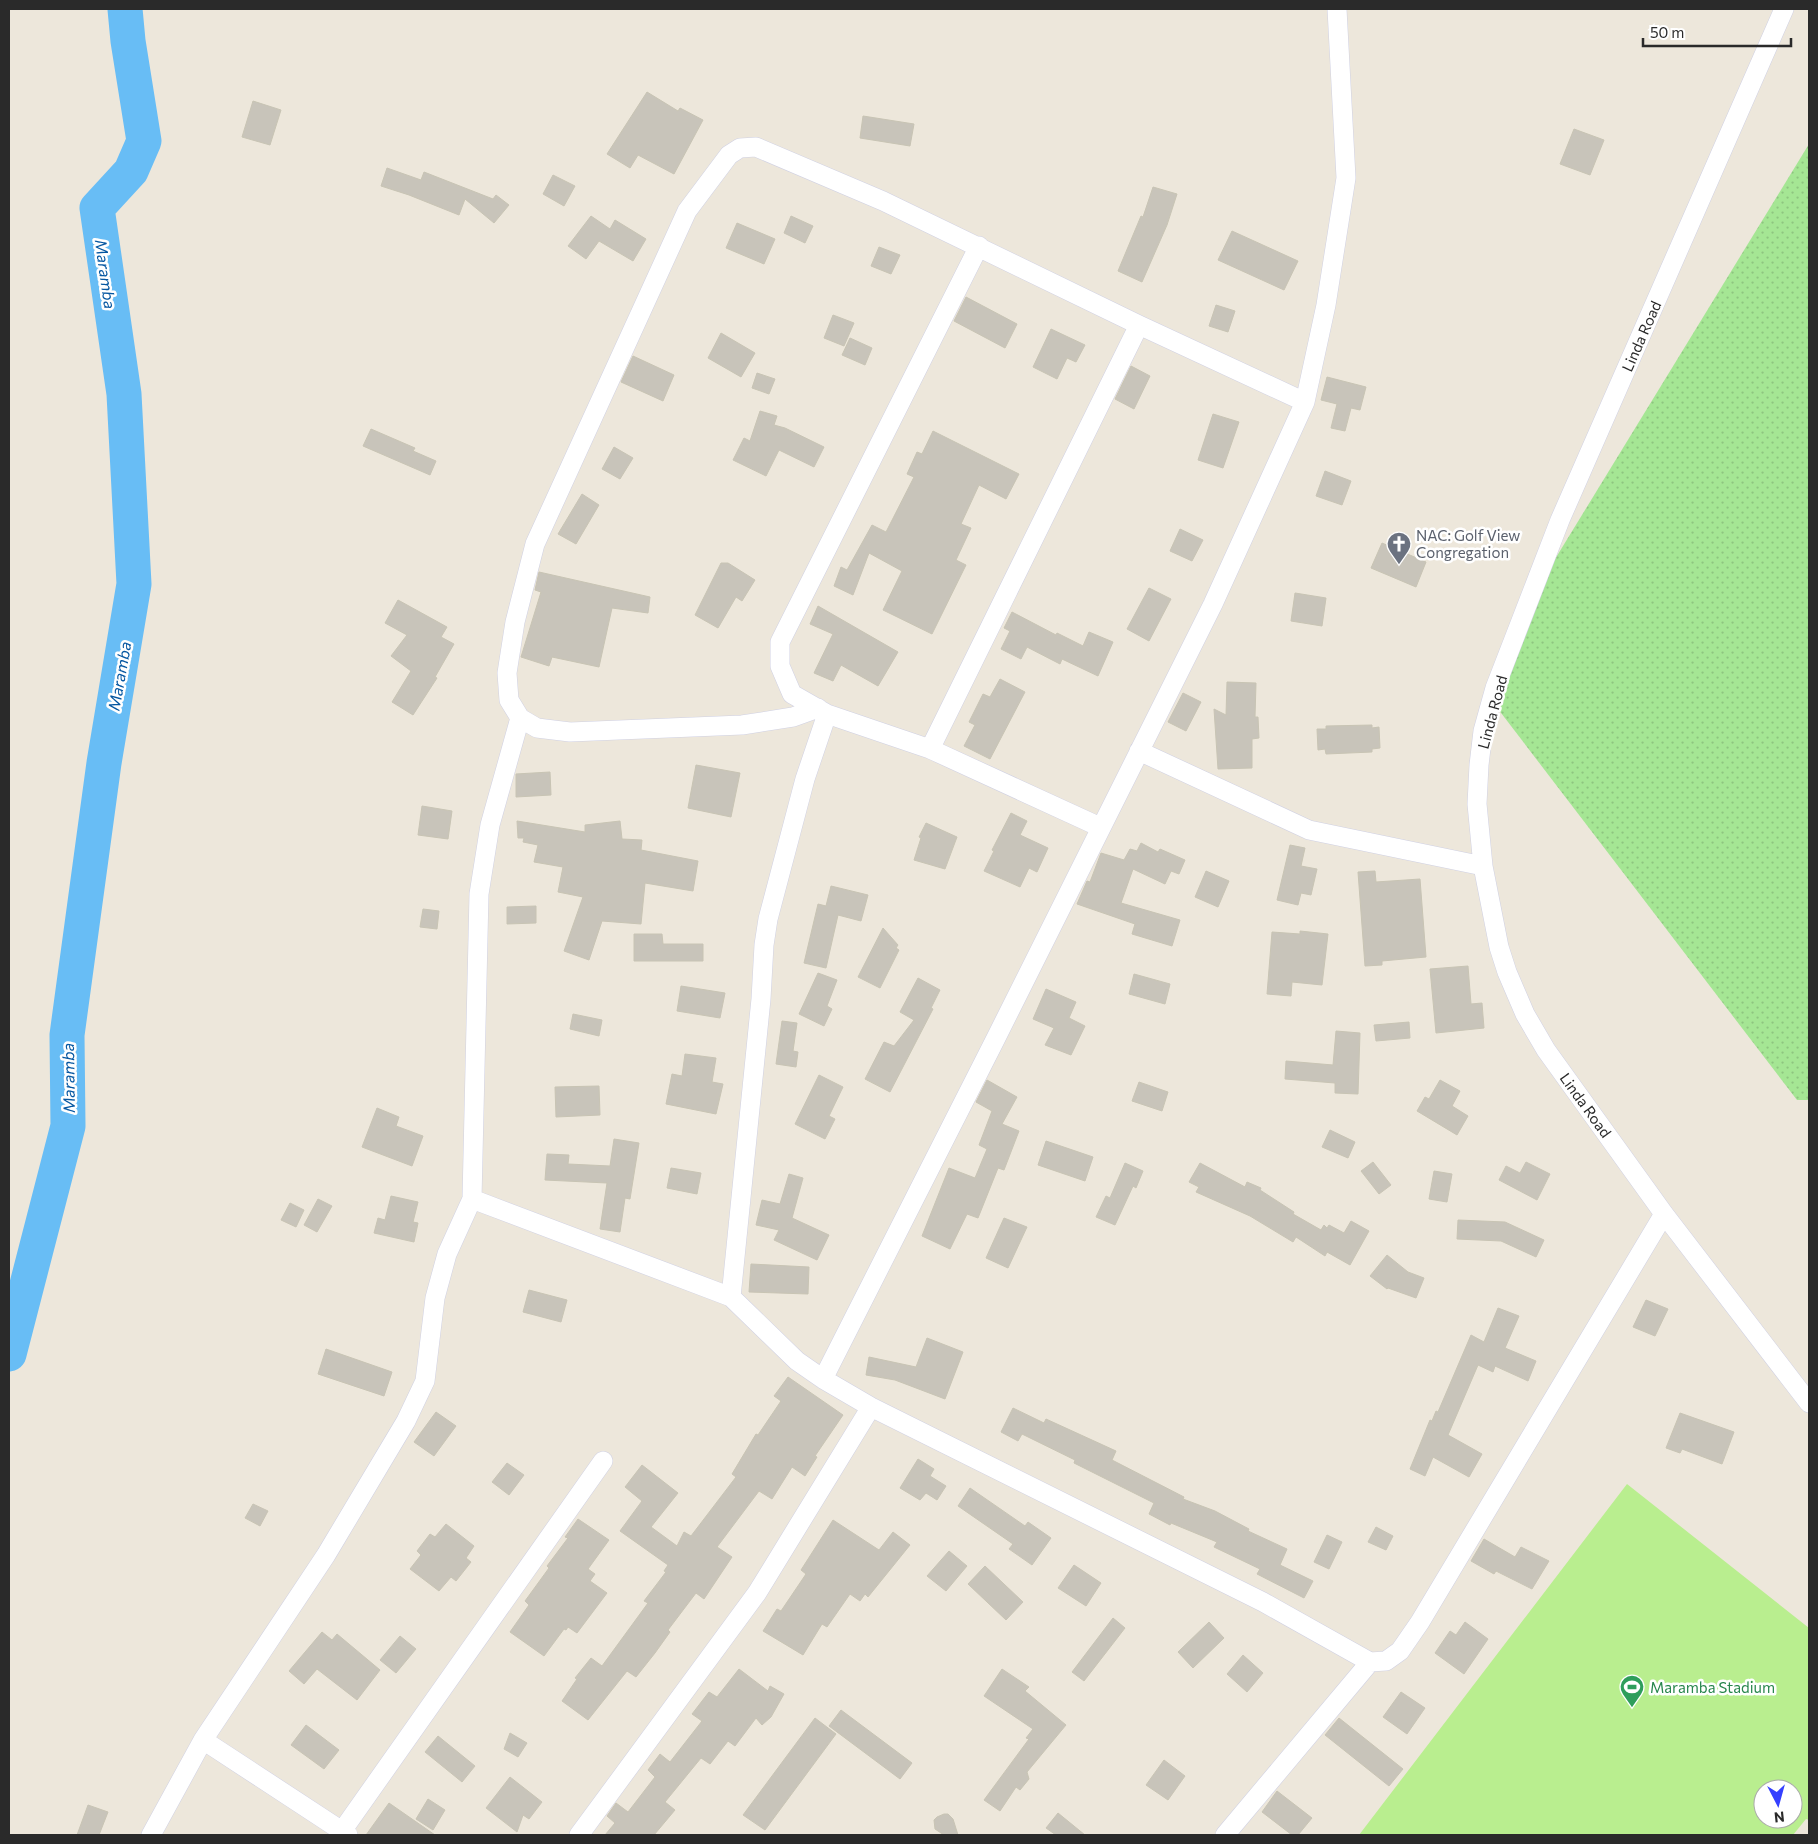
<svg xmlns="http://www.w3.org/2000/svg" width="1818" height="1844" viewBox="0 0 1818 1844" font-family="Commissioner,sans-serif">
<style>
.grass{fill:url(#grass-dots)}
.pitch{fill:#b9ee8f;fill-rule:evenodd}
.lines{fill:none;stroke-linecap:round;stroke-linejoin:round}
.river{stroke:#68bdf5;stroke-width:35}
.building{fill:#c8c4ba;stroke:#c8c4b4}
.minor-casing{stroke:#d0d1e3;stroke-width:20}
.minor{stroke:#fff;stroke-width:19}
.labels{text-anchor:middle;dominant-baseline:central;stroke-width:5;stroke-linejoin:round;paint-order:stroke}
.street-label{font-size:15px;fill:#2a2a2a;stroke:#fff}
.worship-label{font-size:15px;fill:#5b616d;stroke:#fff;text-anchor:start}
.leisure-label{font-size:15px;fill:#27864d;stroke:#fff;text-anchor:start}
.water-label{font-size:16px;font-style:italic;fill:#0657a1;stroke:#fff}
</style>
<defs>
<pattern id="grass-dots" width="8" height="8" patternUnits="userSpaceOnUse" patternTransform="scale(1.25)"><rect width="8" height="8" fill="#a5e694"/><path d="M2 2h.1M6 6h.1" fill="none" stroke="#8ec580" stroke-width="1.8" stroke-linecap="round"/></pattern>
</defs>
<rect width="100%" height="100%" fill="#ede7db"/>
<path class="grass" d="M1809 144V1100H1797L1498 709 1522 613Z"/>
<path class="pitch" d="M1627 1484 1809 1628V1820L1806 1819 1793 1835H1359ZM1763 1789H1793V1819H1763Z"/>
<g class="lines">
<path class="river" d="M9 1354 68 1126 67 1035 104 763 134 584 124 394 97 208 131 171 144 141 128 41 125 9"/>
</g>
<path class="building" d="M647 92 678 111 680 108 703 120 674 174 638 155 630 168 607 154Z
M253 101 281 110 270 145 242 137Z
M863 116 914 124 910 146 860 138Z
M1574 129 1604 140 1590 175 1560 164Z
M387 168 421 180 424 172 493 199 496 195 509 205 494 223 465 199 459 215 409 195 381 186Z
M553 175 575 186 564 206 543 194Z
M1153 187 1177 194 1167 225 1142 282 1118 271 1141 216 1143 217Z
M591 216 610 229 615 220 646 239 633 261 599 241 586 259 568 246Z
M791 216 813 226 805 243 784 233Z
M737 223 775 239 764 264 726 248Z
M1232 231 1298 261 1284 290 1218 260Z
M879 247 900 255 891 274 871 266Z
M966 297 1017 324 1005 348 954 321Z
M1216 305 1235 311 1228 332 1209 326Z
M833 315 854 323 844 346 824 338Z
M1051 329 1085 345 1076 362 1067 358 1057 379 1033 367Z
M721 333 755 353 741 377 708 358Z
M850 338 872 348 865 365 842 355Z
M633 356 674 375 663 401 621 382Z
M1131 366 1150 376 1134 409 1115 399Z
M757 373 775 379 769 394 752 388Z
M1327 377 1366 387 1360 410 1351 408 1345 431 1331 428 1337 404 1321 400Z
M760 411 777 416 774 425 785 428 824 447 814 467 779 450 766 476 733 460 744 438 750 441Z
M1213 414 1239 422 1223 468 1198 460Z
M371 429 415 448 413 451 436 461 430 475 363 446Z
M933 431 1019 474 1006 499 979 485 961 524 971 528 956 560 966 565 932 634 883 610 902 571 869 553 853 595 834 586 841 567 847 570 872 525 886 532 914 477 907 474 917 452 922 454Z
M614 447 633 458 620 479 602 469Z
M1325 471 1351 481 1342 505 1316 496Z
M582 494 599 505 576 544 558 534Z
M1180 529 1203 540 1192 561 1170 551Z
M1382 543 1426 562 1416 587 1371 568Z
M721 563H728L755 580 742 601 736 597 718 628 695 615Z
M539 572 650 597 648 613 612 608 599 667 552 657 549 666 521 657 541 592 535 590Z
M1149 588 1171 599 1149 641 1127 629Z
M1295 593 1326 598 1322 626 1291 621Z
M398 600 447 627 441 637 454 644 435 677 437 678 413 715 392 702 411 671 391 656 407 635 385 623Z
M818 606 898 652 878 686 841 665 833 681 814 673 833 634 810 624Z
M1012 612 1056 635 1057 633 1083 646 1089 632 1113 642 1098 676 1062 659 1060 664 1027 647 1021 659 1001 649 1010 631 1004 628Z
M1000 679 1025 692 990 759 964 746 975 725 969 722 983 694 990 697Z
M1227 682 1256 683 1255 717H1258L1259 738 1252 739V768L1218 769 1214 709 1226 715Z
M1183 693 1201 702 1186 731 1168 722Z
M1372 725V728L1379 727 1380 748 1372 749V752L1326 754 1325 749 1318 750 1317 729H1326V726Z
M696 765 740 773 731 817 688 808Z
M550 772 551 795 516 797V774Z
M422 806 452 811 448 839 418 835Z
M1011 813 1027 821 1020 835 1048 848 1037 872 1029 868 1020 887 984 871 994 851 992 850Z
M517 821 585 832V825L620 821 622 839 642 840 641 850 698 861 693 891 645 883 641 924 602 921 589 960 564 951 583 897 558 892 563 867 534 862 538 845 523 842 524 838H518Z
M926 823 957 837 945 869 914 860 921 838 919 837Z
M1141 843 1158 852 1160 849 1185 860 1179 874 1171 871 1165 884 1133 869 1121 903 1180 920 1172 946 1132 934 1135 924 1077 904 1087 881 1090 882 1101 853 1124 860 1130 849 1137 851Z
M1290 845 1305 848 1301 866 1317 869 1311 895 1301 893 1298 905 1277 900Z
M1206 871 1229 881 1218 907 1195 897Z
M1375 871 1376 882 1420 879 1426 957 1382 961V965L1365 966 1358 872Z
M831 886 868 895 861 921 838 915 826 968 804 963 818 904 826 906Z
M536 906V923L507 924V907Z
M423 909 439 911 437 929 420 927Z
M883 928 898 945 896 948 899 950 880 988 858 977Z
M1300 931 1328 934 1322 985 1292 982 1291 996 1267 994 1272 932 1300 934Z
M634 934H662L663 944H703V961H634Z
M1468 966 1471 1004 1482 1003 1484 1028 1436 1033 1430 969Z
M818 973 837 980 827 1006 832 1009 824 1026 799 1014Z
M1134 974 1170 984 1165 1004 1129 994Z
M918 978 940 990 931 1008 933 1009 890 1092 865 1079 884 1042 894 1046 914 1020 900 1012Z
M681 986 725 993 720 1018 677 1011Z
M1046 989 1076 1002 1069 1018 1085 1026 1071 1055 1045 1045 1054 1028 1033 1019Z
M573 1014 602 1020 599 1036 570 1029Z
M782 1021 797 1023 793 1051 798 1052 796 1067 776 1064Z
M1409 1022 1410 1038 1376 1041 1374 1025Z
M1336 1031 1360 1033 1358 1094 1335 1093V1083L1285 1079 1286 1061 1333 1065Z
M685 1054 716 1058 712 1082 723 1084 716 1114 666 1104 672 1074 682 1076Z
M819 1075 843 1087 829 1116 835 1119 825 1139 795 1124Z
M987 1080 1017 1097 1002 1124 1019 1131 1004 1170 998 1168 978 1218 967 1214 950 1249 922 1236 949 1168 975 1178 987 1149 979 1145 992 1111 976 1102Z
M1440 1080 1460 1091 1452 1106 1468 1116 1457 1135 1417 1111 1425 1097 1429 1099Z
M1139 1082 1168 1092 1162 1111 1132 1101Z
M599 1086 600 1115 556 1117 555 1087Z
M377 1108 399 1117 396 1126 423 1136 412 1166 362 1147Z
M1330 1130 1355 1142 1348 1158 1322 1147Z
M614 1139 639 1143 630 1199 625 1198 620 1232 600 1229 607 1183 545 1180 547 1154 569 1155 568 1164 610 1166Z
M1046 1141 1093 1157 1085 1181 1038 1165Z
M1373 1162 1391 1185 1379 1194 1361 1171Z
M1526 1162 1550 1174 1537 1200 1499 1180 1506 1166 1520 1173Z
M1125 1163 1143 1171 1136 1188 1133 1186 1115 1225 1096 1217 1106 1196 1110 1198Z
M1200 1163 1245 1187 1247 1182 1261 1188 1260 1190 1294 1212 1293 1214 1321 1230 1324 1225 1327 1228 1329 1225 1344 1233 1351 1221 1369 1231 1350 1265 1327 1252 1325 1256 1296 1237 1293 1242 1250 1216 1196 1192 1199 1187 1189 1182Z
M671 1168 701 1173 697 1194 667 1188Z
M1434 1171 1452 1174 1447 1202 1429 1199Z
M789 1174 803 1178 792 1218 829 1235 817 1260 774 1240 779 1230 756 1225 762 1200 780 1204Z
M391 1196 418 1202 413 1222 418 1223 414 1242 374 1233 378 1218 385 1220Z
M318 1199 332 1206 317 1232 304 1225Z
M290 1203 304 1210 296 1227 281 1220Z
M1004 1218 1027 1227 1008 1268 986 1258Z
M1458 1220 1505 1222 1544 1240 1536 1257 1501 1241 1457 1239Z
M1387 1255 1408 1272 1424 1278 1416 1298 1388 1288 1387 1289 1370 1276Z
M751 1264 809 1267 808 1294 749 1292Z
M529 1290 567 1300 561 1322 523 1312Z
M1646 1300 1668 1309 1655 1336 1633 1327Z
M1498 1308 1519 1316 1505 1348 1536 1361 1528 1381 1495 1366 1493 1372 1478 1365 1448 1435 1482 1454 1469 1477 1433 1457 1425 1476 1410 1469 1430 1420 1432 1421 1436 1411 1438 1412 1471 1335 1484 1342Z
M927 1338 963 1352 945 1399 895 1380 866 1375 869 1357 916 1367Z
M326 1349 392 1372 384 1396 318 1374Z
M788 1377 843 1415 815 1456 817 1457 805 1476 792 1467 772 1499 759 1491 717 1547 732 1557 704 1599 696 1593 668 1630 670 1632 655 1653 636 1677 627 1671 588 1720 562 1701 577 1679 575 1678 591 1658 602 1666 648 1603 644 1601 666 1572 664 1571 668 1565 620 1531 642 1501 625 1487 642 1465 678 1493 651 1527 677 1546 684 1532 691 1536 736 1477 732 1474 756 1434 758 1435 781 1401 774 1396Z
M1013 1408 1044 1423 1046 1419 1116 1451 1112 1460 1184 1497 1183 1499 1215 1511 1249 1529 1248 1531 1287 1549 1280 1565 1313 1581 1304 1598 1257 1574 1260 1569 1214 1547 1217 1542 1171 1523 1170 1525 1149 1514 1154 1503 1074 1463 1075 1460 1022 1434 1018 1441 1001 1432Z
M436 1412 456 1426 434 1456 414 1442Z
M1680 1413 1734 1432 1722 1464 1682 1449 1680 1453 1666 1448Z
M918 1459 934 1469 930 1476 946 1486 937 1500 926 1493 920 1500 900 1488Z
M507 1463 524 1475 509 1495 492 1482Z
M970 1488 1025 1526 1028 1522 1051 1538 1032 1565 1009 1549 1013 1544 958 1506Z
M253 1504 268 1511 260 1526 245 1518Z
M578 1519 609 1540 588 1569 595 1574 590 1581 607 1593 577 1633 568 1627 566 1630 564 1629 544 1656 510 1632 529 1605 525 1601 549 1568 547 1566 568 1538 565 1537Z
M833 1520 879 1550 893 1532 910 1545 868 1597 865 1594 860 1601 850 1594 827 1627 822 1624 803 1655 763 1631 777 1609 781 1611 806 1574 801 1570Z
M446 1524 474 1546 466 1558 471 1562 456 1581 451 1577 439 1591 410 1569 421 1555 417 1551 430 1534 435 1537Z
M1376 1527 1393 1536 1386 1550 1368 1542Z
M1327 1535 1342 1542 1329 1569 1314 1562Z
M1484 1539 1515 1557 1521 1547 1549 1561 1532 1589 1496 1571 1494 1574 1471 1561Z
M949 1551 967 1566 946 1591 927 1576Z
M1074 1565 1101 1583 1086 1606 1058 1588Z
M985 1566 1023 1602 1006 1620 968 1584Z
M1113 1618 1125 1628 1084 1681 1072 1672Z
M1209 1622 1224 1638 1193 1668 1178 1652Z
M1465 1622 1488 1639 1464 1674 1435 1653 1450 1631 1456 1635Z
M322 1632 332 1640 337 1634 380 1670 357 1700 317 1669 304 1684 289 1671Z
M400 1636 416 1649 396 1673 380 1660Z
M1243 1655 1263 1673 1247 1692 1227 1674Z
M739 1669 768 1691 770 1686 784 1694 771 1717 762 1725 756 1718 735 1746 728 1741 710 1764 701 1758 665 1802 675 1810 654 1835H605L615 1823 607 1816 616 1803 628 1812 655 1777 648 1770 660 1754 670 1762 702 1721 692 1714 709 1692 717 1697Z
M1002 1669 1029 1687 1025 1691 1066 1725 1027 1772 1029 1779 1020 1790 1016 1787 1000 1811 984 1800 1029 1739 1026 1738 1033 1729 984 1696Z
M1401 1692 1425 1708 1407 1734 1383 1717Z
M841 1710 912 1763 900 1779 829 1726Z
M815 1718 836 1734 765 1830 743 1815Z
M1339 1718 1403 1769 1389 1786 1325 1735Z
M306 1725 339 1750 324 1769 291 1745Z
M510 1733 527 1743 518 1757 504 1749Z
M438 1736 475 1766 462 1782 425 1752Z
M1164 1760 1185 1776 1168 1800 1146 1785Z
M510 1777 542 1802 529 1819 523 1815 517 1832 486 1808Z
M1277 1791 1312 1818 1298 1835H1292L1262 1812Z
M428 1799 445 1810 433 1830 416 1819Z
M389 1803 435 1835H366Z
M88 1805 108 1812 99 1835H77Z
M1058 1813 1085 1835H1056L1046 1828Z
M944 1814H948L953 1819 958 1835H944L935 1829 934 1820 937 1817Z"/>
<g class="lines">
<defs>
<path id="minor" d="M1784 9 1560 520 1495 688 1483 731 1479 765 1477 804 1483 866 1499 947 1507 972 1525 1014 1546 1050 1664 1214 1809 1403
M979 246 780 642V666L792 694 827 714 930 749 1100 827
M1305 402 1326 305 1346 178 1337 9
M520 718 537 728 570 732 742 725 793 717 818 708
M930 749 1139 325
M1139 751 1309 830 1483 866
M472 1199 731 1297 797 1361 823 1379
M731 1297 761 999 764 945 768 919 805 779 827 714
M203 1740 348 1835
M342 1831 603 1461
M151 1835 203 1740 326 1555 406 1421 425 1381 435 1298 447 1254 472 1199 479 894 490 825 520 718 509 700 507 673 515 622 535 544 687 211 729 155 740 148 756 147 883 201 1139 325 1305 402 1213 604 995 1040 823 1379 871 1407 1263 1602 1370 1662 1386 1661 1400 1651 1420 1622 1664 1214
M579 1835 757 1593 871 1407
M1225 1835 1370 1662"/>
</defs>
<use href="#minor" class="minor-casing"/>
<use href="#minor" class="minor"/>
</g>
<defs>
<symbol id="church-pin" viewBox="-11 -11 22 30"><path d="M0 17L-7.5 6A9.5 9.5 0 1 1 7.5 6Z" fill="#6b7280" stroke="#fff"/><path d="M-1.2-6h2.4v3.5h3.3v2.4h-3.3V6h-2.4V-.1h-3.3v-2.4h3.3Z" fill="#fff"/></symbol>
<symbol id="stadium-pin" viewBox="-11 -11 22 30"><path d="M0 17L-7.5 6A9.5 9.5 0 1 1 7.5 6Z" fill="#2e9e5b" stroke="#fff"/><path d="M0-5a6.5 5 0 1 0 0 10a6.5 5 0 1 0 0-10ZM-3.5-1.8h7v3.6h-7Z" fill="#fff"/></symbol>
</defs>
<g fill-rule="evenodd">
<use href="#church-pin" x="1385" y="530" width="28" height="38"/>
<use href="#stadium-pin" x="1618" y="1673" width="28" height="38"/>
</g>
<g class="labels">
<g class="street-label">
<text transform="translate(1641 336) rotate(-66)">Linda Road</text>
<text transform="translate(1492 712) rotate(-75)">Linda Road</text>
<text transform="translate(1586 1105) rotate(54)">Linda Road</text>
</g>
<g class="worship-label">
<text x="1416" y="535">NAC: Golf View<tspan x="1416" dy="17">Congregation</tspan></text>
</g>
<g class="leisure-label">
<text x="1650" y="1687">Maramba Stadium</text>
</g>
<g class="water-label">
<text transform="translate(106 274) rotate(82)">Maramba</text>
<text transform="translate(119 676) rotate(-80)">Maramba</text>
<text transform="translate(68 1078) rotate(-91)">Maramba</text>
</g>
</g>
<rect width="1818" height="1844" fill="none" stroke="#2a2a2a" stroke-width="20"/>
<g transform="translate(1778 1804) rotate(174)"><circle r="24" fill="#ffffff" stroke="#aaaaaa"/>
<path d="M0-4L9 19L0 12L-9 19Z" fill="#3540ff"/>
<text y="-8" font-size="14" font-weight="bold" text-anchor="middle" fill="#2a2a2a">N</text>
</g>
<path d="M1643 38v8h148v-8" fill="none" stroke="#2a2a2a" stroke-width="2.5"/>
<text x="1650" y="38" font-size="15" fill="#2a2a2a" stroke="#ffffff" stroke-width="4" paint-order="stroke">50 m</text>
</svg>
